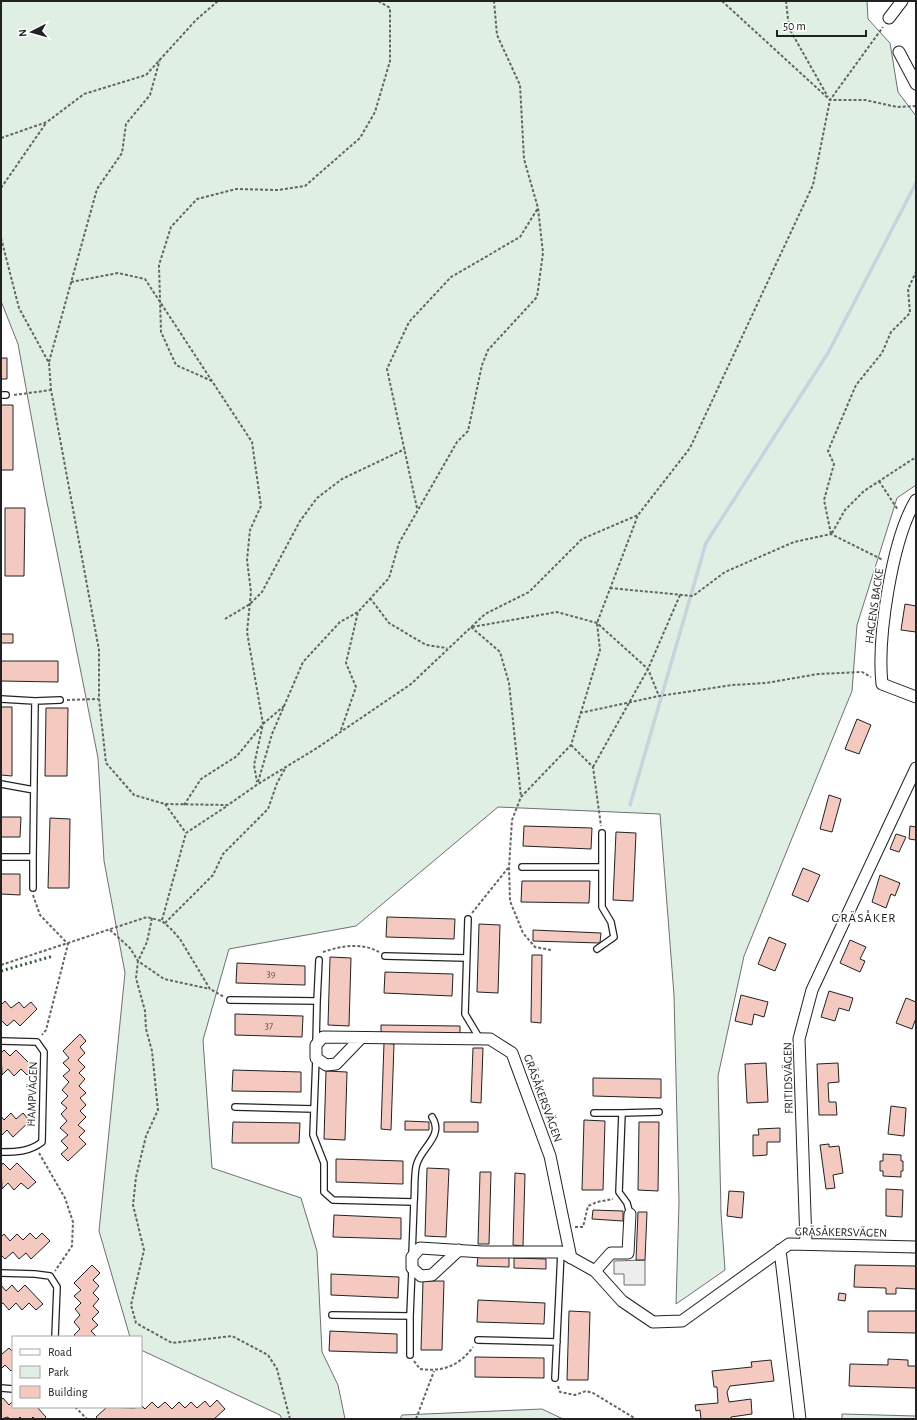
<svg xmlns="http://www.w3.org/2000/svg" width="917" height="1420" viewBox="0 0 917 1420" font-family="'Alegreya Sans',sans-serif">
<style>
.green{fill:#e0efe3;stroke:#6f6f6f}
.parking{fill:#ededed;stroke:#6f6f6f}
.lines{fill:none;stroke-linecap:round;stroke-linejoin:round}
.stream{stroke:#c7d3dd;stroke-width:3.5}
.building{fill:#f3c9c0;stroke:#222}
.lane-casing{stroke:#222;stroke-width:8}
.street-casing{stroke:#222;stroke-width:13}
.path{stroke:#646464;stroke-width:2;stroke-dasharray:3 2;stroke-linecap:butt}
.lane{stroke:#fff;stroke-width:5.5}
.street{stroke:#fff;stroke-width:11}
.hedge{stroke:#2f5e38;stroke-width:3;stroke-dasharray:2 3;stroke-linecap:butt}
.labels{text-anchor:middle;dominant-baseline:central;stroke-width:3;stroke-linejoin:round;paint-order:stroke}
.number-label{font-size:10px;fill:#564c4a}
.street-label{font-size:12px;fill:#222;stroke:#fff}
.neighbourhood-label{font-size:13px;letter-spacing:1px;fill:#222;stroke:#fff}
</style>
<rect width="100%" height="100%" fill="#fff"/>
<path class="green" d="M1 1H867L868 19 890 43 898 92 916 116V485L897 498 857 625 852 691 744 956 718 1076 721 1213 725 1270 676 1304 679 1202 674 995 660 814 498 807 356 926 229 949 203 1040 212 1168 301 1198 317 1251 322 1352 338 1385 345 1419H282L280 1415 141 1350V1337H130L99 1231 125 973 104 861 98 758 45 492 18 344 1 301Z
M542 1409 563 1419H400L402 1415Z
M842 1414 916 1416V1419H842Z"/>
<path class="parking" d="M645 1260V1285H624V1274H614V1261Z"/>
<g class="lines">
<path class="stream" d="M630 805 706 543 828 353 916 183"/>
</g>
<path class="building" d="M1 358H7V379H1Z
M1 405H13V470H1Z
M5 508H25L24 576H5Z
M905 604 916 606V632L901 630Z
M1 634H13V643H1Z
M1 661H58V682L1 681Z
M1 707H12V776L1 775Z
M46 708H68L67 776H45Z
M857 719 871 725 859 754 845 749Z
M829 795 841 799 832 832 820 829Z
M1 817H21L20 837H1Z
M50 818 70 819 69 888H48Z
M524 826 592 828 591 849 523 846Z
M910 826 916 827V840L909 839Z
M616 832 636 833 633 901 613 900Z
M896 834 906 837 899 852 890 849Z
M803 868 820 875 808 902 792 895Z
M1 874H20V895L1 894Z
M880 875 900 883 895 896 891 894 886 908 872 902Z
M522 881H590L589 903 521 902Z
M387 917 455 919 454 939 386 937Z
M479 924 500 925 498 993 477 992Z
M533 930 601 933 600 943 533 941Z
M769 937 786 944 775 971 758 964Z
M850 940 866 947 860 959 865 961 860 972 840 963Z
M532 955H542L541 1023 531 1022Z
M330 957 351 958 349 1026 328 1025Z
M237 963 305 966V985L236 983Z
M385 972 453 974 452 996 384 993Z
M829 991 853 998 849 1011 839 1008 835 1021 821 1017Z
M741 995 768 1002 764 1017 754 1014 752 1025 735 1021Z
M906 998 916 1002V1018L912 1029 896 1023Z
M5 1001 11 1008 19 1002 24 1008 31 1002 37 1009 20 1026 14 1020 7 1026 1 1020V1005Z
M235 1014 303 1016 302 1037 235 1035Z
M381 1025 460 1026V1036L381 1035Z
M80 1034 86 1041 80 1047 85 1053 78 1060 85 1067 79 1073 85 1079 79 1086 86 1093 80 1098 86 1105 80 1111 86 1117 78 1125 85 1131 79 1137 86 1144 68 1161 61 1154 68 1148 61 1141 68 1135 60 1128 67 1121 61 1114 67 1108 61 1103 68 1096 62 1090 69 1082 63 1076 70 1070 63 1063 69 1058 63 1051Z
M384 1043 394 1044 391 1130 381 1129Z
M473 1048H483L481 1103 471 1102Z
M4 1050 10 1056 16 1050 34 1068 27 1075 21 1069 14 1076 8 1069 2 1075 1 1053Z
M766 1063 768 1102 747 1103 745 1064Z
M838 1063 839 1082 828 1083 829 1102H836L837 1115H819L817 1064Z
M233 1070 301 1072V1092L232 1091Z
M326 1071 347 1072 345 1140 324 1139Z
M593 1078 661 1079V1098L593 1096Z
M891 1106 906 1108 904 1136 888 1134Z
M11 1113 16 1119 23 1113 30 1121 13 1137 7 1130 1 1136V1116L4 1120Z
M584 1120 605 1121 603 1190H582Z
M405 1121 429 1122V1130H405Z
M233 1122 300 1123 299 1143H232Z
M444 1122H478V1132H444Z
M639 1122H659L658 1191 638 1190Z
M780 1128V1142H767V1155L753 1156V1135H759L758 1129Z
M829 1144V1147L839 1146 843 1173 833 1175 835 1188 826 1189 820 1145Z
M883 1154 901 1155V1161H903V1171H901V1177L883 1176V1171H880V1161H883Z
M336 1159 403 1161V1184L336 1182Z
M3 1163 10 1170 17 1163 36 1182 28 1189 21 1183 14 1190 8 1183 2 1189 1 1166Z
M427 1168 449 1169 446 1237 425 1236Z
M480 1172H491L489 1244H478Z
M515 1173 525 1174 523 1246 513 1245Z
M886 1189 903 1190 902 1217 886 1216Z
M729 1191 744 1192 742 1218 727 1216Z
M593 1210 623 1211V1221L592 1219Z
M638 1212H647L645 1260H636Z
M334 1215 401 1218V1239L333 1237Z
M30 1233 36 1239 42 1233 50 1241 31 1259 26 1253 19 1259 13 1252 5 1259 1 1255V1237L4 1234 10 1241 17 1234 23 1240Z
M478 1256 509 1257V1267L477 1266Z
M514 1258 546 1259V1269L514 1268Z
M92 1265 100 1273 93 1280 99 1286 93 1293 99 1299 93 1306 99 1312 92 1319 98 1325 91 1331 97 1337H76L74 1335 80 1329 74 1322 80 1315 75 1309 81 1303 74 1296 81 1290 74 1283Z
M855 1265 916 1266V1289L896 1288V1294H886V1288L854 1287Z
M331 1274 399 1277 398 1298 331 1295Z
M423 1281H444L442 1350H421Z
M1 1285 6 1291 12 1285 18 1292 25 1285 43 1304 36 1310 29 1303 22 1310 16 1303 9 1310 3 1303 1 1304Z
M839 1293 846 1294 845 1301 838 1300Z
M478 1300 545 1303 544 1324 477 1322Z
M569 1311 590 1312 588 1380H567Z
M868 1311H916V1333L868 1332Z
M330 1331 397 1334V1353L329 1351Z
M9 1348 13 1352V1369L11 1371 5 1365 1 1369V1352L2 1354Z
M475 1357 544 1358V1378L475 1377Z
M888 1359 908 1360V1366H916V1388L849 1386 850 1364 888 1365Z
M771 1360 774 1381 730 1386 727 1392 729 1402 751 1399 752 1414 731 1417V1419H701L700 1410 696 1411 695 1405 718 1403 717 1387H714L712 1371 752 1367 751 1362Z
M3 1398 9 1405 13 1401V1407H37L46 1417 44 1419H35L33 1417 31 1419H22L20 1417 18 1419H9L8 1417 1 1419V1400Z
M217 1400 225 1409 214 1419H98L96 1417 107 1407 133 1408 141 1407V1405L145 1409 152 1402 158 1408 165 1402 172 1409 179 1402 185 1408 191 1402 197 1408 205 1401 210 1407Z"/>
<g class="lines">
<defs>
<path id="lane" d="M1 395H6
M1 699 35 701 33 857H1
M35 701 60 700
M1 784 34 790
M33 857V888
M522 867H602V907L611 922 614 937 597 949
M602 867V833
M468 919 465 1014 480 1039
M385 956 466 958
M230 1000 317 1001 316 1043
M317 1001 319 960
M1 1041 37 1042 44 1052 42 1142C29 1152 16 1152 1 1152
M316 1058 313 1135 324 1163V1192L333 1200 414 1202 412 1255
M235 1107 314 1109
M594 1113H622
M414 1202C415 1191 414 1179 416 1167 419 1148 445 1137 432 1117
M630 1214 627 1203 619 1192 622 1113 659 1112
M1 1273 35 1274 50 1276 57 1287 55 1337
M332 1315 410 1316 412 1268
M478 1340 557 1342
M410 1355V1316
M555 1378 561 1252
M1 1388 13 1389"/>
<path id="street" d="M889 18 902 1
M899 52 916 84
M916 500C892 539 877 638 882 684L916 697
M361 1038 336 1064 326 1065 316 1058V1045L323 1037 490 1039 512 1053 550 1156 571 1258
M806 1243 799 1039 812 990 916 768
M459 1250 432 1275 421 1276 412 1268V1257L420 1248 483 1252H561L595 1271 622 1301 653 1322 682 1321 789 1244 916 1247
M780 1250 800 1419
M595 1271 611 1253H628L630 1214"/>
</defs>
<use href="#lane" class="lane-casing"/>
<use href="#street" class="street-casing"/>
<path class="path" d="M722 1 830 100H865L897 107 916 106
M786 1 789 28 828 97
M1 138 47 122 84 94 146 75 196 20 218 1
M1 188 46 123
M1 238 19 308 49 363 51 390 99 650V699L106 763 134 795 165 804 228 805 258 784 317 748 411 684 485 614 529 592 582 539 638 515
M71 282 118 273 145 279 252 442 261 506 250 530 247 560 251 592 247 632 263 724 254 765 257 782
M49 362 97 189 122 153 126 124 150 95 160 59
M212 381 176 365 161 332 159 265 171 227 197 199 236 189 278 190 305 186 360 138 375 112 390 61V8L378 1
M14 395 51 390
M879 481 898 510
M417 508 387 369 409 322 451 277 520 237 538 208
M832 533 845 510 864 491 916 457
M831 534 824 500 834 464 828 451 856 385 882 353 891 332 910 313 908 289 916 272
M610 588 693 596 725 572 794 542 831 534 883 560
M370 598 389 623 426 645 447 648
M225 619 250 604 262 592 300 521 317 498 342 479 405 449
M471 627 500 652 509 683 521 797
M472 627 557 612 597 623 648 669 659 696
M67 700 98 699
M580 713 659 696 732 685 766 683 818 674 862 672 871 677
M341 730 356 687 346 663 358 612
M571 745 593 767 601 826
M593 767 648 669 680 595
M258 782 272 734 303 662 340 622 358 612 389 578 399 543 457 442 468 431 482 365 488 350 537 297 543 253 538 208 524 159 520 85 497 35 494 1
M165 804 186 833
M184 805 201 779 237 756 263 724 284 706
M33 895 40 915 68 944 46 1030 42 1035
M472 913 508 868
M152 918 147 942 138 961 136 978 145 1011 146 1029 152 1051 158 1110 146 1136 136 1177 133 1205 144 1250 131 1305 136 1323 172 1343 232 1336 268 1355 277 1369 290 1419
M162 920 186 833 227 806
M165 923 213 875 223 854 268 809 277 783 286 767
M110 930 130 948 138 961 164 979 210 989
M551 950 535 947 523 933 510 901 509 867 512 820 521 797 571 745 600 650 597 623 638 515 690 448 813 185 830 100 883 27
M323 952C341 946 361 942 379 952
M1 965 147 917 162 921 171 929 180 939 210 989 224 997
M39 1153 65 1198 73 1222 72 1246 55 1271
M575 1227H583L588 1206 597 1202 613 1199
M414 1361 420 1369C443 1372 459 1366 473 1347
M558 1386 560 1392 575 1395 586 1391 593 1393 636 1419
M75 1407 87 1419
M416 1419 434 1371"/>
<use href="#lane" class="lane"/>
<use href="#street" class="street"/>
<path class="hedge" d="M1 971 53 956"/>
</g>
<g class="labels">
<g class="number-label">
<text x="271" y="974">39</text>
<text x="269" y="1026">37</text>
</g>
<g class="street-label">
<text transform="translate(874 606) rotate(-82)">HAGENS BACKE</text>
<text transform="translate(788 1078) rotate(-91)">FRITIDSVÄGEN</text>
<text transform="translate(32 1094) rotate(-88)">HAMPVÄGEN</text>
<text transform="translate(543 1098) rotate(70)">GRÄSÅKERSVÄGEN</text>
<text transform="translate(841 1232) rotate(1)">GRÄSÅKERSVÄGEN</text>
</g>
<g class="neighbourhood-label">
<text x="864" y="918">GRÄSÅKER</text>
</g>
</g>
<rect width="917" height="1420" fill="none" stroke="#222222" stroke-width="4"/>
<rect x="12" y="1336" width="130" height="72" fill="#ffffff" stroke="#a7a7a7"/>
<rect x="20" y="1349" width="20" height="6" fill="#ffffff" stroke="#a7a7a7"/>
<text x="48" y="1356" font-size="12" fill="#222222">Road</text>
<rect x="20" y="1366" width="20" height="12" fill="#e0efe3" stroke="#a7a7a7"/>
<text x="48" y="1376" font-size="12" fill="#222222">Park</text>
<rect x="20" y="1386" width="20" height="12" fill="#f3c9c0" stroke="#a7a7a7"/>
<text x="48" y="1396" font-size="12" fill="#222222">Building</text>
<g transform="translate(32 32) rotate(264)" stroke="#ffffff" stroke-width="3" paint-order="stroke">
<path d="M0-3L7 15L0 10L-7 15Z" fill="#222222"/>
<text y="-6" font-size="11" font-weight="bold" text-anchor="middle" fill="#222222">N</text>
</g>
<path d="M777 30v6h89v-6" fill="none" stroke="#222222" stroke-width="2"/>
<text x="783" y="30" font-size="12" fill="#222222" stroke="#ffffff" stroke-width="3" paint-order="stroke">50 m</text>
</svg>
